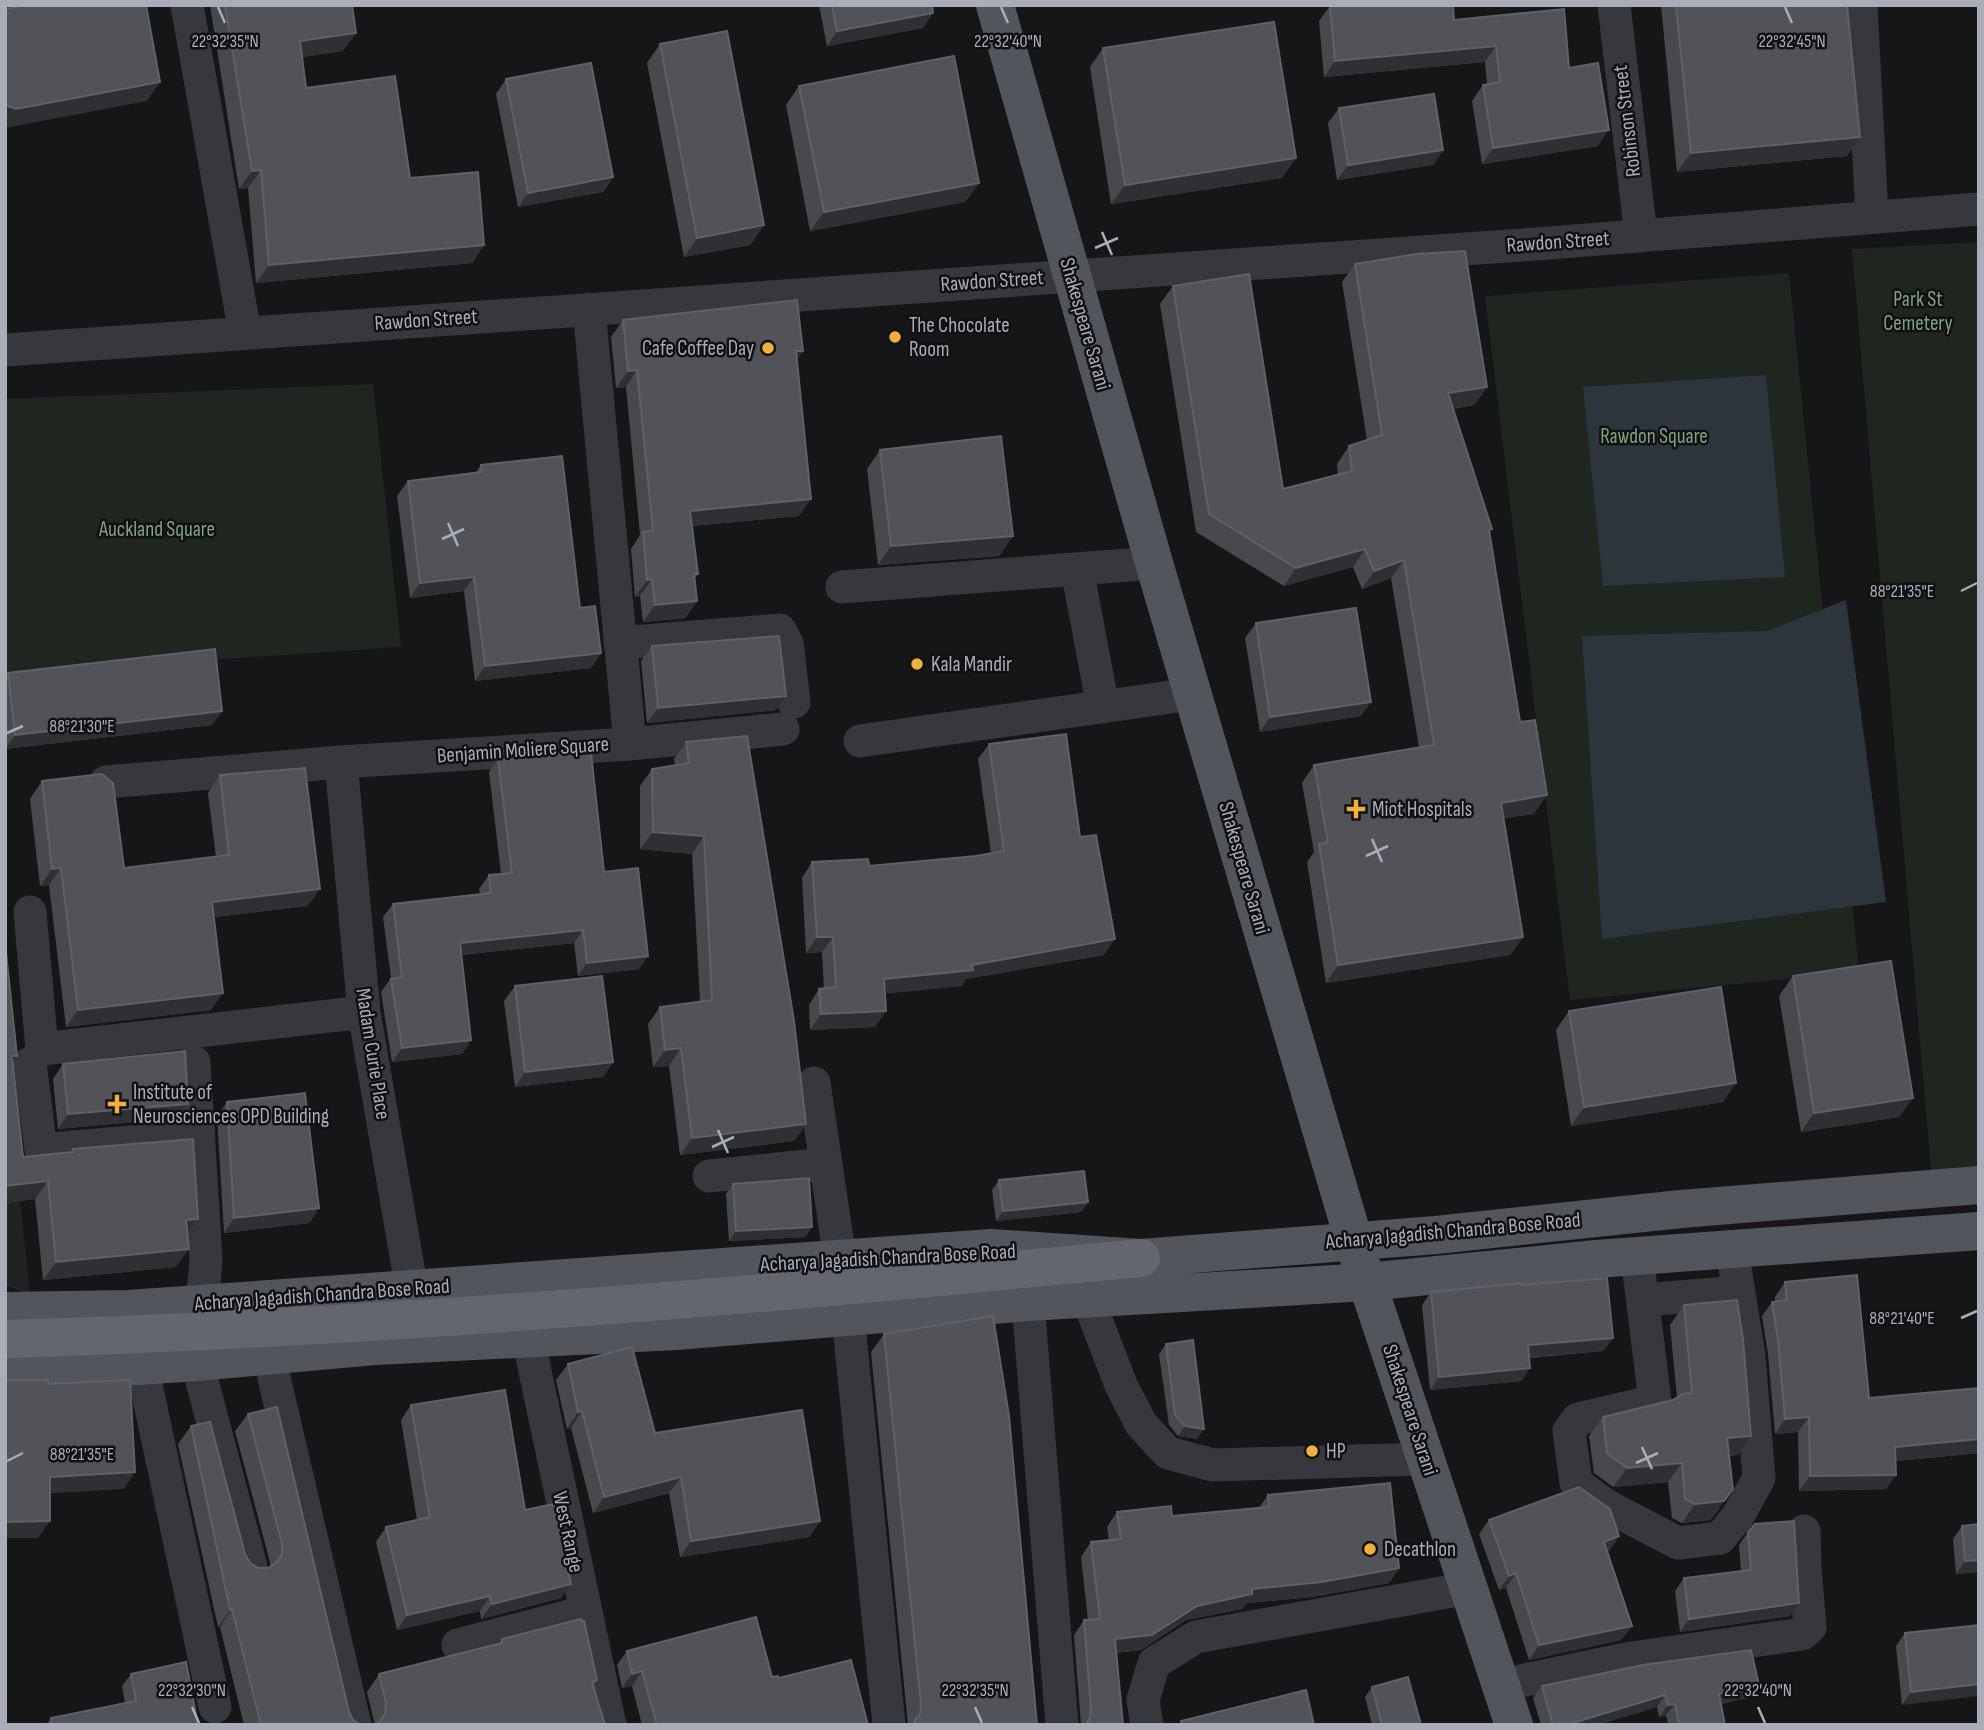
<svg xmlns="http://www.w3.org/2000/svg" width="1984" height="1730" viewBox="0 0 1984 1730" font-family="'Sofia Sans Condensed',sans-serif">
<style>
.built{fill:#222225}
.green{fill:#1e261f}
.water{fill:#2c353c}
.lines{fill:none;stroke-linecap:round;stroke-linejoin:round}
.minor{stroke:#37383d;stroke-width:33}
.major{stroke:#53555c;stroke-width:38}
.highway{stroke:#63666e;stroke-width:38}
.highway-bridge{stroke:#63666e;stroke-width:38}
.wall{fill:#47494d}
.shaded-wall{fill:#2f3033}
.building{fill:#525359;stroke:#5f6168;stroke-width:2}
.ticks{fill:none;stroke:#a8adb8;stroke-width:2.5}
.poi-dot{fill:#f2b134;stroke:#111113;stroke-width:2.5}
.labels{text-anchor:middle;dominant-baseline:central;stroke-width:5;stroke-linejoin:round;paint-order:stroke}
.street-label{font-size:21px;fill:#a8adb8;stroke:#111113}
.park-label{font-size:21px;fill:#7fa381;stroke:#111113}
.poi-label{font-size:21px;fill:#a8adb8;stroke:#111113;text-anchor:start}
.ticks-label{font-size:18px;text-anchor:middle;fill:#a8adb8;stroke:#111113;stroke-width:5;stroke-linejoin:round;paint-order:stroke}
</style>
<rect width="100%" height="100%" fill="#161618"/>
<path class="built" d="M5 1054 30 1295 5 1285Z"/>
<path class="green" d="M1979 242V1202L1934 1205 1852 249Z
M1789 273 1859 972 1570 1000 1485 296Z
M373 384 401 647 7 674 5 399Z"/>
<path class="water" d="M1766 375 1785 577 1603 586 1583 387Z
M1846 600 1886 902 1602 939 1582 636 1767 631Z"/>
<g class="lines">
<path class="minor" d="M187 5 245 333
M1614 5 1641 236
M1861 5 1872 217
M5 350 1536 244 1979 209
M1077 569 1103 707
M842 587 1154 563
M620 643 780 630 787 643 794 702
M860 741 1192 694
M630 744 783 729
M341 762 364 1012 416 1314
M106 782 341 762 630 744 589 309
M30 912 42 1049 364 1012
M194 1062 206 1260 202 1304
M30 1063 41 1150 198 1136
M814 1083 840 1259
M709 1176 825 1164
M1637 1256 1655 1401 1578 1419 1569 1431 1576 1483 1605 1505 1678 1543 1720 1538 1738 1516 1759 1478 1749 1356 1732 1249
M1088 1299 1121 1385 1141 1424 1168 1453 1213 1465 1426 1459
M1643 1300 1739 1292
M1028 1302 1062 1725
M848 1316 889 1725
M528 1338 610 1725
M269 1356 355 1725
M197 1362 251 1567
M142 1366 215 1707
M458 1645 585 1612
M1501 1685 1631 1658 1802 1634 1810 1627 1805 1568 1804 1531
M1147 1725 1143 1700 1154 1663 1196 1637 1469 1588"/>
<path class="major" d="M995 5 1154 563 1359 1258 1514 1725
M5 1311 128 1309 991 1248 1141 1258 1436 1235 1681 1209 1979 1185
M5 1372 34 1373 197 1362 375 1346 676 1331 1028 1302 1367 1282 1596 1259 1979 1231"/>
<path class="highway" d="M1003 1271 1141 1258"/>
<path class="highway-bridge" d="M5 1339C338 1329 671 1303 1003 1271"/>
</g>
<path class="wall" d="M210 5H352L356 33 343 51 302 57 306 88 410 178 484 245 472 263 256 283 248 188 239 189Z
M819 5H932L923 28 827 46Z
M1661 5H1847L1860 137 1847 156 1677 172Z
M1330 6 1454 20 1569 68 1598 146 1482 164 1472 101 1483 85 1487 84 1485 62 1324 77 1319 21Z
M660 44 764 225 750 245 684 257 647 63Z
M1103 48 1282 178 1111 204 1090 67Z
M506 79 613 177 603 192 518 207 496 94Z
M799 86 979 183 965 202 810 231 786 105Z
M1339 108 1443 150 1433 165 1337 180 1328 123Z
M1355 264 1487 387 1474 405 1453 409 1489 532 1534 814 1504 818 1523 937 1510 955 1326 983 1307 862 1314 852 1302 783 1314 765 1419 747 1391 578 1362 589 1353 567 1284 586 1196 532 1160 304 1173 286 1283 489 1338 475 1337 464 1349 446 1367 440 1342 282Z
M623 320 803 351 796 360 799 516 692 526 698 574 695 578 697 601 685 618 643 622 640 596 635 597 631 549 640 535 626 387 616 388 611 337Z
M880 450 1013 536 999 556 878 565 867 469Z
M481 465 580 608 601 653 591 668 475 681 464 591 410 598 397 496 408 481 476 472Z
M1256 623 1361 716 1260 732 1245 638Z
M652 646 776 710 647 723 641 661Z
M8 673 212 725 5 749V677Z
M686 742 806 1124 794 1141 680 1155 669 1066 653 1067 648 1024 660 1007 700 1002 692 854 640 849V786L652 769 675 765 674 759Z
M989 744 1080 837 1104 955 966 979 962 986 885 993 886 1011 875 1027 810 1030 809 1005 819 989H824L822 952 806 953 802 878 812 862 869 866 976 856 991 853 978 759Z
M498 759 604 872 648 956 639 969 578 976 574 943 461 955 471 1040 462 1054 392 1062 381 992 391 978 383 917 393 904 480 894 479 889 489 875 501 874 489 772Z
M220 775 308 906 214 917 211 1010 66 1027 49 885 40 886 30 799 42 781 124 868 216 857 208 793Z
M1793 976 1913 1098 1899 1117 1801 1132 1779 996Z
M515 986 613 1062 603 1077 515 1087 504 1001Z
M1569 1011 1723 1102 1571 1126 1556 1030Z
M13 1062 23 1157 71 1152 73 1149 198 1219 187 1234 176 1267 43 1280 35 1199 5 1203Z
M63 1064 178 1118 58 1129 53 1079Z
M227 1102 319 1208 309 1223 224 1233 217 1117Z
M999 1180 1088 1202 1081 1212 996 1221 992 1190Z
M733 1184 812 1227 805 1237 729 1241 726 1194Z
M1785 1282 1869 1398 1979 1388V1453L1896 1461V1475L1886 1489 1799 1491 1798 1432 1775 1434 1768 1354 1762 1316 1772 1302 1775 1301V1297Z
M1522 1285 1613 1338 1603 1351 1529 1358 1530 1368 1521 1381 1430 1390 1422 1305 1431 1292Z
M1684 1305 1751 1436 1738 1455 1729 1456 1719 1509 1710 1520 1682 1523 1672 1518 1668 1482 1613 1487 1594 1473 1589 1436 1603 1417 1673 1400 1677 1398 1670 1325Z
M884 1334 1037 1725H908L871 1352Z
M1166 1344 1197 1439 1178 1436 1169 1425 1159 1354Z
M568 1364 655 1433 820 1521 809 1537 680 1557 669 1493 593 1513 571 1428 567 1429 556 1380Z
M411 1405 525 1510 561 1598 481 1619 480 1611 397 1630 376 1542 386 1527 417 1520 401 1420Z
M248 1414 349 1712 353 1720 360 1725H244L220 1627H218L178 1444 191 1426 245 1554 250 1563 258 1568H268L270 1567V1562L235 1431Z
M1268 1495 1399 1568 1389 1583 1312 1597 1247 1603 1242 1609 1186 1620 1141 1650 1116 1653 1123 1725H1081L1074 1635 1084 1620H1088L1081 1557 1091 1542 1109 1540 1107 1527 1117 1512 1172 1516 1259 1508Z
M1489 1520 1619 1536 1609 1551H1607L1632 1626 1621 1640 1529 1660 1506 1588 1499 1590 1479 1534Z
M1962 1526 1979 1572 1956 1574 1953 1539Z
M1748 1532 1790 1616 1680 1632 1675 1591 1684 1578 1741 1572 1739 1545Z
M1979 1625 1902 1705 1896 1646 1905 1633Z
M502 1639 597 1680 594 1685 374 1725V1721L367 1692 379 1674 499 1644Z
M627 1651 779 1678 868 1725H642L632 1686 622 1688 617 1665Z
M131 1674 198 1725H46L51 1718 125 1703 122 1686Z
M1759 1685 1751 1697 1721 1704 1725 1725H1668L1666 1715 1659 1717 1657 1707 1597 1725H1541L1533 1698 1542 1686Z
M1372 1687 1421 1725H1372L1365 1697Z"/>
<path class="shaded-wall" d="M933 13 923 28 827 46 837 31Z
M356 33 343 51 287 59 300 41Z
M1496 46 1485 62 1324 77 1335 61Z
M160 82 147 101 5 128V105Z
M1609 130 1598 146 1482 164 1493 148Z
M1860 137 1847 156 1677 172 1691 153Z
M1443 150 1433 165 1337 180 1348 165Z
M1296 158 1282 178 1111 204 1125 185Z
M261 170 248 188 239 189 252 171Z
M613 177 603 192 518 207 528 193Z
M979 183 965 202 810 231 824 212Z
M764 225 750 245 684 257 697 238Z
M484 245 472 263 256 283 269 265Z
M796 351H803L791 367Z
M637 370 626 387 616 388 628 371Z
M1487 387 1474 405 1435 411 1448 393Z
M811 499 799 516 678 527 690 511Z
M1013 536 999 556 878 565 891 546Z
M1365 549 1353 567 1284 586 1296 568Z
M1404 560 1391 578 1362 589 1374 571Z
M474 577 464 591 410 598 420 583Z
M652 579 640 596 635 597 647 580Z
M697 601 685 618 643 622 655 605Z
M601 653 591 668 475 681 485 666Z
M786 696 776 710 647 723 658 708Z
M1371 702 1361 716 1260 732 1270 717Z
M222 711 212 725 5 749 15 735Z
M1547 795 1534 814 1488 821 1501 803Z
M653 832 704 836 692 854 640 849Z
M61 868 49 885 40 886 52 869Z
M320 889 308 906 200 919 212 902Z
M583 930 574 943 450 956 460 943Z
M817 937H833L822 952 806 953Z
M1523 937 1510 955 1326 983 1338 965Z
M1115 939 1104 955 966 979 962 986 873 995 884 979Z
M648 956 639 969 578 976 587 963Z
M223 993 211 1010 66 1027 78 1010Z
M886 1011 875 1027 810 1030 821 1014Z
M471 1040 462 1054 392 1062 402 1048Z
M681 1048 669 1066 653 1067 665 1050Z
M613 1062 603 1077 515 1087 525 1072Z
M1736 1083 1723 1102 1571 1126 1584 1107Z
M1913 1098 1899 1117 1801 1132 1814 1113Z
M188 1104 178 1118 58 1129 68 1114Z
M806 1124 794 1141 680 1155 692 1138Z
M48 1181 35 1199 5 1203V1186Z
M1088 1202 1081 1212 996 1221 1003 1211Z
M319 1208 309 1223 224 1233 234 1218Z
M198 1219 185 1237 186 1220Z
M812 1227 805 1237 729 1241 736 1231Z
M189 1249 176 1267 43 1280 56 1262Z
M1613 1338 1603 1351 1519 1358 1528 1345Z
M1530 1368 1521 1381 1430 1390 1439 1377Z
M582 1411 571 1428 567 1429 578 1412Z
M1809 1417 1798 1432 1775 1434 1785 1419Z
M1185 1426 1204 1429 1197 1439 1178 1436Z
M1751 1436 1738 1455 1714 1457 1727 1438Z
M1979 1439V1453L1885 1462 1895 1447Z
M1682 1463 1668 1482 1613 1487 1627 1468Z
M135 1472 124 1489 38 1494 50 1477Z
M1896 1475 1886 1489 1799 1491 1810 1476Z
M681 1477 669 1493 593 1513 604 1497Z
M1733 1489 1710 1520 1682 1523 1695 1504Z
M50 1521 38 1538H5V1522Z
M820 1521 809 1537 680 1557 691 1541Z
M1619 1536 1609 1551 1594 1556 1604 1542Z
M1979 1560V1572L1956 1574 1965 1561Z
M1399 1568 1389 1583 1312 1597 1247 1603 1242 1609 1186 1620 1141 1650 1104 1654 1115 1639 1197 1606 1252 1589Z
M1516 1573 1506 1588 1499 1590 1509 1576Z
M571 1584 561 1598 481 1619 492 1604Z
M490 1596 480 1611 397 1630 407 1615Z
M1799 1603 1790 1616 1680 1632 1689 1619Z
M232 1609 220 1627H218L230 1610Z
M1632 1626 1621 1640 1529 1660 1539 1645Z
M642 1671 632 1686 622 1688 632 1674Z
M1979 1684V1696L1902 1705 1911 1692Z
M1759 1685 1751 1697 1711 1706 1719 1694Z
M1665 1695 1657 1707 1597 1725H1566Z
M1675 1704 1666 1715 1659 1717 1668 1705Z"/>
<path class="building" d="M26 5H146L160 82 16 109 5 105V9Z
M225 5H352L356 33 300 41 306 88 395 76 410 178 478 172 484 245 269 265 261 170 252 171Z
M832 5H932L933 13 837 31Z
M1453 5 1454 20 1564 9 1569 68 1598 63 1609 130 1493 148 1483 85 1500 82 1496 46 1335 61 1330 6Z
M1676 5H1847L1860 137 1691 153Z
M1274 22 1296 158 1125 185 1103 48Z
M727 31 764 225 697 238 660 44Z
M954 56 979 183 824 212 799 86Z
M591 63 613 177 528 193 506 79Z
M1434 94 1443 150 1348 165 1339 108Z
M1465 251 1487 387 1448 393 1492 529 1489 530 1520 722 1535 720 1547 795 1501 803 1523 937 1338 965 1319 844 1328 842 1314 765 1434 745 1404 560 1374 571 1365 549 1296 568 1209 514 1173 286 1249 274 1283 489 1352 471 1349 446 1382 435 1355 264 1416 254Z
M797 300 803 351H796L811 499 690 511 698 574H694L697 601 655 605 652 579 647 580 643 532 653 531 637 370 628 371 623 320Z
M1001 436 1013 536 891 546 880 450Z
M562 456 580 608 595 606 601 653 485 666 474 577 420 583 408 481 482 472 481 465Z
M1356 608 1371 702 1270 717 1256 623Z
M779 636 786 696 658 708 652 646Z
M215 649 222 711 15 735 8 673Z
M1066 734 1080 837 1096 835 1115 939 972 965 973 970 884 979 886 1011 821 1014 819 989 836 987 833 937H817L812 862 868 859 869 866 976 856 1004 851 989 744Z
M747 736 794 1021 806 1124 692 1138 681 1048 665 1050 660 1007 712 1000 704 836 653 832 652 769 689 763 686 742Z
M591 753 604 872 638 868 648 956 587 963 583 930 460 943 471 1040 402 1048 391 979 402 977 393 904 491 893 489 875 512 873 498 759Z
M305 768 320 889 212 902 223 993 78 1010 61 868 52 869 42 781 102 774 113 783 124 868 229 855 220 775Z
M5 943 17 1056H12L23 1157 73 1152V1149L193 1139 198 1219 186 1220 189 1249 56 1262 48 1181 5 1186Z
M1891 961 1913 1098 1814 1113 1793 976Z
M602 976 613 1062 525 1072 515 986Z
M1721 987 1736 1083 1584 1107 1569 1011Z
M185 1051 188 1104 68 1114 63 1064Z
M305 1093 319 1208 234 1218 227 1102Z
M1084 1171 1088 1202 1003 1211 999 1180Z
M809 1178 812 1227 736 1231 733 1184Z
M1857 1275 1869 1398 1979 1388V1439L1895 1447 1896 1475 1810 1476 1809 1417 1785 1419 1778 1340 1772 1302 1787 1300 1785 1282Z
M1607 1278 1613 1338 1528 1345 1530 1368 1439 1377 1431 1292 1522 1283V1285Z
M1737 1300 1743 1339 1751 1436 1727 1438 1733 1489 1724 1501 1695 1504 1685 1499 1682 1463 1627 1468 1607 1453 1603 1417 1673 1400 1683 1394 1692 1393 1684 1305Z
M993 1316 1009 1416 1037 1725H915V1720L920 1714 921 1705 884 1334Z
M1193 1340 1204 1429 1185 1426 1175 1415 1166 1344Z
M632 1347 655 1433 802 1410 820 1521 691 1541 681 1477 604 1497 582 1411 578 1412 568 1364Z
M5 1380H48V1384L130 1380 135 1472 50 1477V1521L5 1522Z
M505 1390 525 1510 554 1504 571 1584 492 1604 490 1596 407 1615 386 1527 430 1517 411 1405Z
M277 1407 349 1712 353 1720 360 1725H261L232 1609 230 1610 191 1426 210 1422 245 1554 250 1563 258 1568H268L277 1562 282 1554V1544L248 1414Z
M1390 1483 1399 1568 1322 1582 1252 1589V1594L1197 1606 1152 1635 1115 1639 1123 1725H1086L1090 1718 1091 1709 1084 1620 1100 1619 1091 1542 1121 1539 1117 1512 1171 1506 1172 1516 1269 1507 1268 1495Z
M1579 1487 1610 1509 1619 1536 1604 1542 1632 1626 1539 1645 1516 1573 1509 1576 1489 1520Z
M1794 1521 1799 1603 1689 1619 1684 1578 1751 1570 1748 1532 1755 1524Z
M1979 1524V1560L1965 1561 1962 1526Z
M756 1617 772 1677 778 1676 779 1678 851 1660 868 1725H657L642 1671 632 1674 627 1651Z
M581 1619 582 1622 584 1621 597 1680 592 1682 605 1725H374L380 1722 385 1714 386 1703 379 1674 502 1643V1639Z
M1979 1625V1684L1911 1692 1905 1633Z
M1751 1650 1759 1685 1719 1694 1725 1725H1679L1675 1704 1668 1705 1665 1695 1566 1725H1553L1542 1686 1643 1665Z
M186 1662 198 1725H52L51 1718 136 1701 131 1674Z
M1408 1677 1421 1725H1382L1372 1687Z
M1306 1690 1314 1725H1181V1721Z"/>
<path class="ticks" d="M218 7 225 23M1001 7 1008 23M1785 7 1792 23M1102 232 1112 255M1095 248 1118 238M448 523 458 546M442 539 464 529M1961 591 1977 583M7 733 23 726M1372 839 1382 862M1366 856 1388 846M718 1130 728 1153M712 1147 734 1137M1961 1318 1977 1311M1642 1447 1652 1469M7 1461 23 1453M1636 1463 1658 1453M192 1707 199 1723M975 1707 982 1723M1758 1707 1765 1723"/>
<g class="poi-dot">
<circle cx="895" cy="337" r="7"/>
<circle cx="768" cy="348" r="7"/>
<circle cx="917" cy="664" r="7"/>
<path d="M1352.5 798.5h7v7h7v7h-7v7h-7v-7h-7v-7h7z"/>
<path d="M113.5 1093.5h7v7h7v7h-7v7h-7v-7h-7v-7h7z"/>
<circle cx="1312" cy="1451" r="7"/>
<circle cx="1370" cy="1549" r="7"/>
</g>
<g class="labels">
<g class="street-label">
<text transform="translate(1627 121) rotate(-97)">Robinson Street</text>
<text transform="translate(1558 242) rotate(-4)">Rawdon Street</text>
<text transform="translate(992 281) rotate(-4)">Rawdon Street</text>
<text transform="translate(426 320) rotate(-4)">Rawdon Street</text>
<text transform="translate(1085 324) rotate(74)">Shakespeare Sarani</text>
<text transform="translate(523 750) rotate(-4)">Benjamin Moliere Square</text>
<text transform="translate(1244 868) rotate(74)">Shakespeare Sarani</text>
<text transform="translate(373 1054) rotate(81)">Madam Curie Place</text>
<text transform="translate(1453 1231) rotate(-5)">Acharya Jagadish Chandra Bose Road</text>
<text transform="translate(888 1258) rotate(-3)">Acharya Jagadish Chandra Bose Road</text>
<text transform="translate(322 1295) rotate(-4)">Acharya Jagadish Chandra Bose Road</text>
<text transform="translate(1410 1410) rotate(72)">Shakespeare Sarani</text>
<text transform="translate(568 1532) rotate(78)">West Range</text>
</g>
<g class="park-label">
<text x="1918" y="299">Park St<tspan x="1918" dy="24">Cemetery</tspan></text>
<text x="1654" y="436">Rawdon Square</text>
<text x="157" y="529">Auckland Square</text>
</g>
<g class="poi-label">
<text x="909" y="325">The Chocolate<tspan x="909" dy="24">Room</tspan></text>
<text x="754" y="348" text-anchor="end">Cafe Coffee Day</text>
<text x="931" y="664">Kala Mandir</text>
<text x="1372" y="809">Miot Hospitals</text>
<text x="133" y="1092">Institute of<tspan x="133" dy="24">Neurosciences OPD Building</tspan></text>
<text x="1326" y="1451">HP</text>
<text x="1384" y="1549">Decathlon</text>
</g>
</g>
<g class="ticks-label">
<text x="225" y="47">22°32'35"N</text>
<text x="1008" y="47">22°32'40"N</text>
<text x="1792" y="47">22°32'45"N</text>
<text x="1902" y="597">88°21'35"E</text>
<text x="82" y="732">88°21'30"E</text>
<text x="1902" y="1324">88°21'40"E</text>
<text x="82" y="1460">88°21'35"E</text>
<text x="192" y="1696">22°32'30"N</text>
<text x="975" y="1696">22°32'35"N</text>
<text x="1758" y="1696">22°32'40"N</text>
</g>
<rect width="1984" height="1730" fill="none" stroke="#a8adb8" stroke-width="14"/>
</svg>
